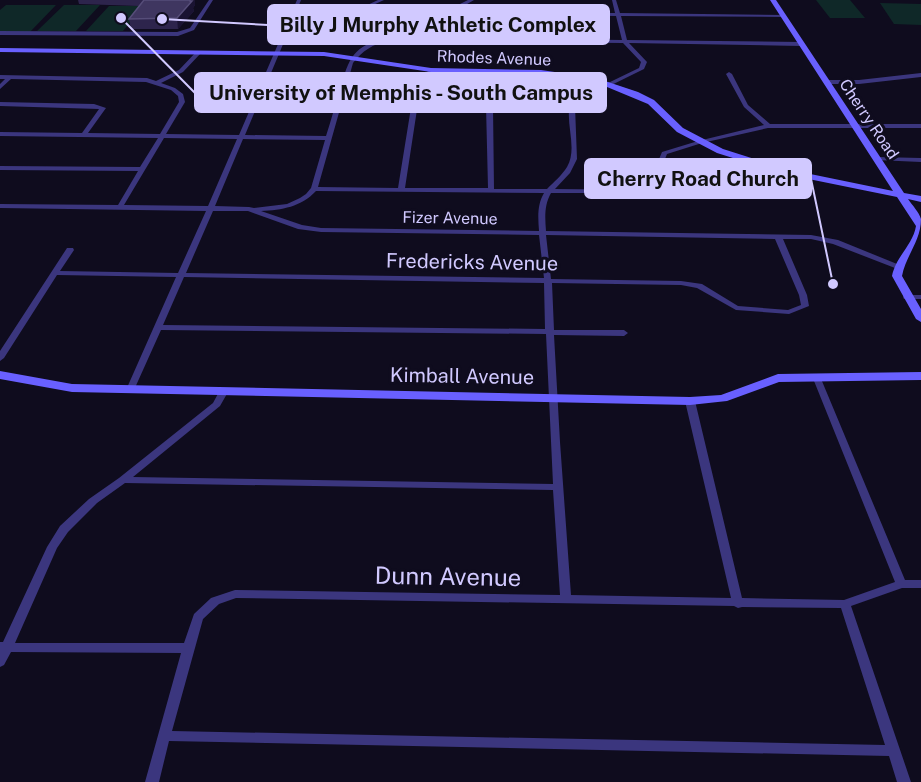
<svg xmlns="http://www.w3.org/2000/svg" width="921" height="782" viewBox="0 0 921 782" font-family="'Public Sans',sans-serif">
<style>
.green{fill:#0f2828}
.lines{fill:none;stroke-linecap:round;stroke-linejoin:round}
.street{fill:#3b367e;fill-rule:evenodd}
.secondary{fill:#6960ff;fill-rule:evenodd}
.wall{fill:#2d244c}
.shaded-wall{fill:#1a1332}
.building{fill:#3f3660;stroke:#564d79;stroke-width:1.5}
.labels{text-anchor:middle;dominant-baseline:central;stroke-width:6;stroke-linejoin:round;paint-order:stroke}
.far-street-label{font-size:16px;fill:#d1c9ff;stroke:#0f0c1e}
.street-label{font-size:20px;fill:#d1c9ff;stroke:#0f0c1e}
.near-street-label{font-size:24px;fill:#d1c9ff;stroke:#0f0c1e}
.leader{fill:none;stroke:#d1c9ff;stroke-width:2}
.callout-dot{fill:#d1c9ff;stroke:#0f0c1e;stroke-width:2}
.callout{fill:#d1c9ff;stroke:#d1c9ff;stroke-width:2}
.callout-label{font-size:21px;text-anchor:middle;font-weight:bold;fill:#111}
</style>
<rect width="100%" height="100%" fill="#0f0c1e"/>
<path class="green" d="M816 0H850L865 18H830Z
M880 3 921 4V25L894 24Z
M6 5H56L30 32H0V10Z
M64 5H100L76 31H37Z
M109 6H144L123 31H86Z"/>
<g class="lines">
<path class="street" d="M209 0H213L194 30 178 36 0 35V31L177 32 190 28Z
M297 0H301L295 15 359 9 378 0H384L360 11 294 18 245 135 326 136C331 121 335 105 340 90 349 57 353 46 388 37L622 40 616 16 472 14 458 12V5L468 0H474L462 7V10L472 12 615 13 612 0H616L620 13 783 15 785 16V17L621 16 627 40 801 42 804 44 801 46 629 43 647 62 644 69 583 99 575 106 577 159 570 173 555 189 652 190 661 183 657 164 662 152 698 141 764 125 744 107 726 74 729 72 732 74 748 105 770 124H921V128H768L702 143 667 154 663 164 667 184 656 193H551C544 205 545 218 546 231L811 235 838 240 902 266 898 268H895L833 244 811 239H783L807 295 809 306 789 314 736 310 697 288 681 285 552 283 554 330H624L628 333 624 336 554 335 560 442 571 595 731 598 685 401 690 398 695 401 742 598 844 600 895 582 812 376 813 374H819L905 580H921V588H902L851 606 911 782H897L889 756 169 741 159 782H145L181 653 11 652 4 665 0 667V642H3L47 547 60 526 89 499 119 478 213 403 220 390 223 389 228 392 220 406 133 477 553 484 546 334 161 330 134 390 130 393 126 390 176 277 57 275 4 358 0 361V351L67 248H73L74 250 60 271 178 273 206 211 0 208V204L118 205 138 171 0 170V166L140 167 158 138 0 136V132L82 133 99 109 0 106V102L94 104 106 108 88 133 160 134 179 102 178 96 171 90 146 82 11 79 0 89V84L5 79H0V75L147 78 156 81 179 70 197 51H201V53L183 72 161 83 175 88 183 94 185 102 166 134 239 135ZM388 41 623 43 641 62 639 68 579 97 570 104C565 124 578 148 567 167 562 175 554 182 547 189H494L493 107 488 102 418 99C420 86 426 80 434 70L431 68 420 79 414 89 398 188 318 187 353 63C362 51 373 44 388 41ZM418 103 486 106 488 188H405ZM164 138 237 139 208 206 124 205ZM243 139 325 140 311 188 306 194 300 198 287 204 254 208 249 207 215 206ZM316 191 544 193C537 205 538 217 539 231L321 228 302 225 261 211C282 210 301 207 316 191ZM213 211H248L298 229 321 232 539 235 544 278 186 273ZM546 235 775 239 799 295 801 305 788 310 738 306 702 284 681 281 551 279ZM184 277 544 283 545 329 163 325ZM125 483 553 490 560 595 235 590 211 598 194 614 184 643H15L57 548 68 532 97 503ZM236 598 734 606 738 608 742 607 841 608 885 745 172 731 203 619 219 604Z
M921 73V77L859 84H827L824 82 827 80H859Z
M878 157 921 158V162L876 160V158Z
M784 169 787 171 771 193H767V191L782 170Z
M904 295H921V299H904L903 297Z"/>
<path class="secondary" d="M770 0H776L904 193 921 196V202L908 199C912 205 919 212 921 219 921 241 906 255 902 276L921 309V322L916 319 892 276C896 256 913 245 916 226L897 197 784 174 717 153 677 132 648 104 595 82 541 74 431 72 324 56 0 52V48L324 52 431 68 541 70 596 78 638 92 654 100 683 128 723 149 786 169 893 191Z
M0 371 72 384 690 397 721 395 778 374 921 372V380L779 382 727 401 690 405 72 392 0 379Z"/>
</g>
<path class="wall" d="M78 0H195V5L193 8 194 11 178 29H131L129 19 139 6 79 4Z"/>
<path class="shaded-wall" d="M189 0H195V5L193 8 194 11 178 29 177 18Z"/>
<path class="building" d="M144 0H190V1H192L177 18 129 19Z"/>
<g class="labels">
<g class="far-street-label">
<text transform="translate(494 58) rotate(2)">Rhodes Avenue</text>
<text transform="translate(869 119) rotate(56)">Cherry Road</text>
<text transform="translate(450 218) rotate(1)">Fizer Avenue</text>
</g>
<g class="street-label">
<text transform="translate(472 262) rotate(1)">Fredericks Avenue</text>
<text transform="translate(462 376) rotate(1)">Kimball Avenue</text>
</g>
<g class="near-street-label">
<text transform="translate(448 576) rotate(1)">Dunn Avenue</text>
</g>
</g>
<path class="leader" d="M162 19L268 25M121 18L195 93M833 284L811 179"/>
<g class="callout-dot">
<circle cx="162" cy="19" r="6"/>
<circle cx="121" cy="18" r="6"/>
<circle cx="833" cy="284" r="6"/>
</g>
<g class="callout">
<rect x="268" y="5" width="341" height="39" rx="6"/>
<rect x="195" y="73" width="411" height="39" rx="6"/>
<rect x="585" y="159" width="226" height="39" rx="6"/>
</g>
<g class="callout-label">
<text x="438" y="32">Billy J Murphy Athletic Complex</text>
<text x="401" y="100">University of Memphis - South Campus</text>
<text x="698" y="186">Cherry Road Church</text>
</g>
</svg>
